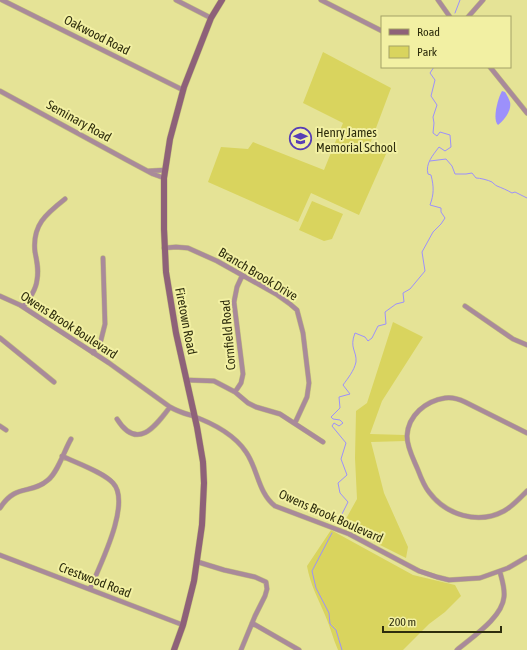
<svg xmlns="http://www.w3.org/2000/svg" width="527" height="650" viewBox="0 0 527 650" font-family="'Asap Condensed',sans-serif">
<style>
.green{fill:#d9d45e}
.water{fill:#9c90fb}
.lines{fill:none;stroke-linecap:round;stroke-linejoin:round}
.stream{stroke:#9c90fb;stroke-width:1}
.street-casing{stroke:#c4c27d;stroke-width:5.5}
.secondary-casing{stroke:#c4c27d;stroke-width:7}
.street{stroke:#a98a9a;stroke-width:4.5}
.secondary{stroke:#8e6179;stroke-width:6}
.labels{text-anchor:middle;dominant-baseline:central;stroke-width:4;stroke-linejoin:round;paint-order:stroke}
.street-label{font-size:13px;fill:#2e2d0d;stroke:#f2f0a3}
.poi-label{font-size:13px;fill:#2e2d0d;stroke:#f2f0a3;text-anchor:start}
</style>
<rect width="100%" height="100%" fill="#e5e396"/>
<path class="green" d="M323 52 391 88 370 144 386 154 359 215 311 193 298 222 208 182 221 147 248 149 253 142 324 170 343 123 303 103Z
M312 201 343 214 332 239 324 241 299 230Z
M393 322 423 337 382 401 370 434 405 435V441L371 442 384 493 408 547 406 558 342 526 357 499 355 458 356 411 367 403Z
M331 530 413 575 455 585 461 596 445 612 429 624 403 650H338C333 639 330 626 325 615 318 598 310 584 307 566Z"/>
<path class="water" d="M502 91 505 92C507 95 509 99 510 102 512 110 504 121 498 125 492 119 498 98 502 91Z"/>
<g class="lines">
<path class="stream" d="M455 13 460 0
M430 161 446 159 452 166 455 174H466L472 173 476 178C480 178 488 180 492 182 493 183 495 185 497 186 502 188 507 190 512 193L515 192 527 198
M337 524 348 502 340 493 338 483 347 475 341 459 346 443 332 426 334 423 339 426 343 423 340 420 333 419 331 417 340 408 339 397 350 394 343 385C348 378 354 371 356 362 357 351 349 348 355 333L365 337 368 341 372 338 378 326 386 324 385 312 396 304 404 302 403 293 410 289 425 271 422 252 433 232 441 224 445 218 441 212V208L430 205C434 194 434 187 431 175L428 174C425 164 433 155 439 147L445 151 451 147 450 135 440 132 437 136 433 133 434 123 433 117 437 105 431 96 435 80 430 73 434 67
M332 533 312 571 316 588 329 613 330 624 336 630 342 650"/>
<defs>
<path id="street" d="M2 0 183 90
M176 0 211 18
M321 0 382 31
M438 0 450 17
M468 17 483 0
M490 67 527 113
M0 91 125 159 153 174 164 178
M148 171 165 170
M164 248 176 247 188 248 217 261 276 294 290 304 297 310 303 333 309 383 307 397 295 423
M0 296 20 305 109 363 170 407C177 411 183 413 190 415 210 422 234 434 246 452 258 469 258 493 275 506L349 534 419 571 437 577 449 580 480 578 508 568 527 557
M465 306 513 339 527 345
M23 307C29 299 36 290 37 280 39 270 37 262 35 252 32 225 46 214 65 199
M0 338 54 382
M93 353 101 340 105 324 103 258
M187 380 214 381 235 392 248 403 256 407 280 414 323 442
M235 392 241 383 243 374 234 302 237 287 242 276
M117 419C137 451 155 427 170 407
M0 426 6 430
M527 433 465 402C459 399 452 397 445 398 426 401 408 415 407 436 407 448 414 460 418 470 421 478 424 486 429 492 446 515 478 525 504 511 513 506 520 498 527 491
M62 456C76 463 103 472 113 483 132 503 99 567 90 589
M0 508C16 483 31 495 48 480 58 472 64 451 71 439
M0 555 183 625
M198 562 224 570 255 577 266 582 267 589 265 596 255 616 241 650
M252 623 299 650
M457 650C472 637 502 618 504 597 505 588 502 580 500 572"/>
<path id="secondary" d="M174 650 183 625 194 581 202 525 204 483 203 462 197 427 176 333 166 272 164 229V178L170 139 184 87 211 18 222 0"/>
</defs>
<use href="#street" class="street-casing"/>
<use href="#secondary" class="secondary-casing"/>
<use href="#street" class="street"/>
<use href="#secondary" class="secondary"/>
</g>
<defs>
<symbol id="school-ring" viewBox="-11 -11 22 22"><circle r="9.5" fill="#f2f0a3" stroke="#573eb6" stroke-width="1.5"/><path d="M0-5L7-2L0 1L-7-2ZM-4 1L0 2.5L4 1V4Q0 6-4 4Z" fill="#573eb6"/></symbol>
</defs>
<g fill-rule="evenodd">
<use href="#school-ring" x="288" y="126" width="25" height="25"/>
</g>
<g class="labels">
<g class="street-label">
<text transform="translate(97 35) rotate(27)">Oakwood Road</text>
<text transform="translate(79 121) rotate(29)">Seminary Road</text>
<text transform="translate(258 274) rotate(31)">Branch Brook Drive</text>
<text transform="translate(186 321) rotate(79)">Firetown Road</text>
<text transform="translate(69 325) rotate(33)">Owens Brook Boulevard</text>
<text transform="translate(228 335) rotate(-95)">Cornfield Road</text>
<text transform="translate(331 516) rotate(24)">Owens Brook Boulevard</text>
<text transform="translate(95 580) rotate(21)">Crestwood Road</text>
</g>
<g class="poi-label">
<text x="316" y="132">Henry James<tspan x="316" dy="15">Memorial School</tspan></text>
</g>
</g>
<rect x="381" y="16" width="130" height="52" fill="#f2f0a3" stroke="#a4a267"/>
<rect x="389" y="29" width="20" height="6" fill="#8e6179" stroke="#a4a267"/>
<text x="417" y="36" font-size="12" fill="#2e2d0d">Road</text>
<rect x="389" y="46" width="20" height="12" fill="#d9d45e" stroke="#a4a267"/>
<text x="417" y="56" font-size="12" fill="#2e2d0d">Park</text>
<path d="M383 626v6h118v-6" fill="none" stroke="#2e2d0d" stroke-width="2"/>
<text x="389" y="626" font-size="12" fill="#2e2d0d" stroke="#f2f0a3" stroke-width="3" paint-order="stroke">200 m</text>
</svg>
